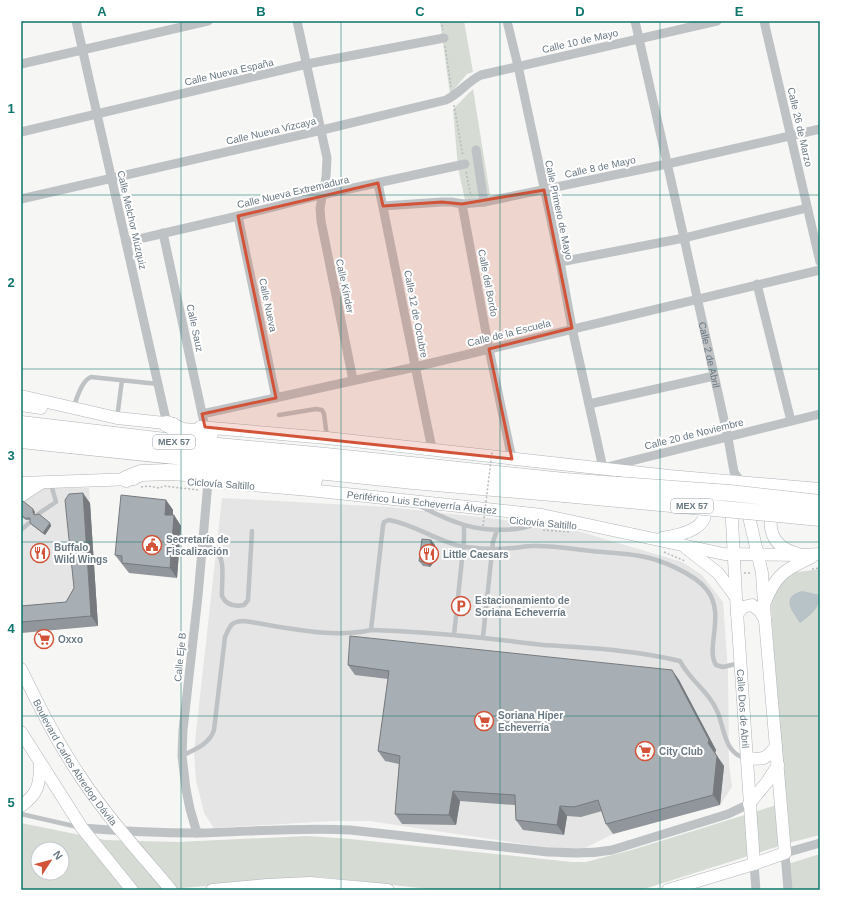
<svg xmlns="http://www.w3.org/2000/svg" width="841" height="911" viewBox="0 0 841 911" font-family="Arial,sans-serif">
<style>
.built{fill:#e4e5e4}
.green{fill:#d6dbd3;fill-rule:evenodd}
.water{fill:#b7c3c7}
.lines{fill:none;stroke-linecap:round;stroke-linejoin:round}
.secondary-casing{stroke:#b0b6ba;stroke-width:13}
.highway-casing{stroke:#b1b5b8;stroke-width:17}
.path{stroke:#b8bbbd;stroke-width:1.5;stroke-dasharray:2 2;stroke-linecap:butt}
.lane{stroke:#bec2c5;stroke-width:4.5}
.street{stroke:#bec2c5;stroke-width:9}
.secondary{stroke:#fff;stroke-width:12}
.highway{stroke:#fff;stroke-width:16}
.highway-bridge-casing{stroke:#b1b5b8;stroke-width:17;stroke-linecap:butt}
.path-bridge{stroke:#b8bbbd;stroke-width:1.5;stroke-dasharray:2 2;stroke-linecap:butt}
.highway-bridge{stroke:#fff;stroke-width:16}
.wall{fill:#90969b}
.shaded-wall{fill:#767a7e}
.building{fill:#a8afb4;stroke:#767a7e}
.marked{fill:#d25338;fill-opacity:0.2;stroke:#d25338;stroke-width:3;stroke-linejoin:round}
.grid{fill:none;stroke:#0f766e;stroke-width:1;stroke-opacity:0.55}
.labels{text-anchor:middle;dominant-baseline:central;stroke-width:4;stroke-linejoin:round;paint-order:stroke}
.shield{fill:#fff;stroke:#95a0a8;stroke-width:1}
.shield-label{font-size:9px;font-weight:bold;fill:#687882}
.street-label{font-size:10px;fill:#687882;stroke:#fff}
.poi-label{font-size:10px;font-weight:bold;fill:#687882;stroke:#fff;text-anchor:start}
.neatline{fill:none;stroke:#0f766e;stroke-width:1.5}
.grid-label{font-size:13px;text-anchor:middle;font-weight:bold;fill:#0f766e}
</style>
<rect width="100%" height="100%" fill="#f6f6f4"/>
<path class="built" d="M42 488H89L98 626 21 633V502Z
M222 498 389 507 515 521 554 524 682 562 702 575 723 602 728 672 729 764 732 787 720 805 613 834 577 852 369 821H333L214 828 204 813 196 780 194 751Z"/>
<path class="green" d="M440 21H464L473 72 467 74 450 94Z
M473 89 490 195 465 200 458 168 453 109Z
M820 569V835L792 842 641 890H438L320 877 294 878 160 890 21 889V823L105 840 177 842 307 836 350 839 572 862H586L635 849 783 803 771 608 772 596 774 589 790 573ZM38 849H62V873H38Z
M820 854V890H789L788 864Z"/>
<path class="water" d="M802 591 820 595C820 608 810 616 800 623 792 611 780 597 802 591Z"/>
<g class="lines">
<defs>
<g id="secondary">
<path d="M21 396 117 418 174 424"/>
<path d="M21 405 41 408"/>
<path d="M200 427 327 438 669 476 820 489"/>
<path id="s2" d="M206 481 309 490 542 515 724 554 803 555 820 554"/>
<path d="M21 483 134 479"/>
<path d="M21 496 41 483"/>
<path id="s3" d="M731 502 736 597 754 864"/>
<path d="M777 507C766 520 770 539 784 548 788 551 792 552 796 553"/>
<path d="M662 538C682 535 715 528 703 500"/>
<path d="M686 548 718 573 735 596"/>
<path d="M765 602C776 574 786 569 812 557"/>
<path d="M737 614 743 607 752 605 760 611 765 620"/>
<path id="s4" d="M21 669C39 706 57 742 80 776 107 817 140 853 171 890"/>
<path d="M21 732 82 828 132 890"/>
<path d="M748 758C763 760 767 759 776 746"/>
<path d="M749 804 767 782 778 765"/>
<path d="M21 806C38 794 40 784 40 764"/>
<path d="M212 890 267 885 310 883 388 890"/>
<path d="M668 890 754 864 785 853 765 620 762 573 746 504"/>
</g>
<path id="highway" d="M21 424 165 441 326 456 564 481
M167 424 183 431 210 434
M21 440 413 481 564 494
M126 479 141 473 168 472 245 476 314 481"/>
</defs>
<use href="#secondary" class="secondary-casing"/>
<use href="#highway" class="highway-casing"/>
<path class="path" d="M441 21 443 30
M445 46 451 87
M454 105 463 156
M466 172 471 196
M141 487 148 486 159 488 164 486 198 490
M543 530 571 532
M664 552 685 561
M812 569 820 568
M744 573H752
M109 890H118"/>
<path class="lane" d="M73 408C77 399 81 381 91 377L158 384
M279 415 316 409 322 410 324 414 327 437
M117 418 122 380
M420 506C453 523 477 533 516 529 527 528 538 523 549 520
M38 514 56 502 51 484
M21 530 29 523
M202 544C206 546 211 547 214 549 227 557 221 583 222 596 226 605 234 607 244 605L248 600 252 531
M454 635 464 540V526
M483 637 493 542 497 530
M740 663 723 667 716 665C705 648 726 614 707 590 695 574 660 559 640 556 624 553 608 553 592 551 572 549 552 545 532 546 525 546 518 548 511 548 496 550 481 549 466 547 439 543 417 525 389 520L384 522 383 526 371 630C408 631 446 634 483 638 503 640 524 643 544 645 590 648 635 650 680 661 690 681 709 691 718 713 724 728 725 755 746 758
M182 756C195 749 209 745 214 730L225 637C230 626 231 621 244 621 285 627 331 639 371 630
M21 814 78 827"/>
<g class="street">
<path d="M76 21 167 424"/>
<path d="M297 21 327 158 326 177 320 208 321 221 353 380"/>
<path d="M507 21 518 66 560 262 572 328 603 468 820 414"/>
<path id="s1" d="M635 21 684 238 728 438 734 472 741 482"/>
<path d="M764 21 820 262"/>
<path d="M21 64 208 21"/>
<path d="M21 132 307 64 444 38"/>
<path d="M476 150 484 202"/>
<path d="M378 183 432 449"/>
<path d="M21 199 322 130 446 100C459 94 468 81 481 75L717 21"/>
<path d="M462 204 489 349 512 459"/>
<path d="M383 206 442 202H452L462 204 484 202 667 164 820 129"/>
<path d="M238 216 276 398"/>
<path d="M163 233 205 427"/>
<path d="M126 242 238 216 321 195 465 164"/>
<path d="M560 262 684 238 807 208"/>
<path d="M757 284 791 421"/>
<path d="M589 404 714 376"/>
<path d="M202 414 415 367 820 270"/>
<path d="M82 828C120 831 159 833 198 833 248 832 299 827 350 830L548 852C570 853 590 854 612 850L728 814 749 804"/>
<path d="M197 833 190 809 186 789 182 756 183 730 198 596 208 482"/>
<path d="M754 864 756 890"/>
<path d="M788 890 785 853 820 843"/>
</g>
<use href="#secondary" class="secondary"/>
<use href="#highway" class="highway"/>
<defs>
<path id="highway-bridge" d="M564 481 730 493 820 503
M564 494 820 518"/>
</defs>
<use href="#highway-bridge" class="highway-bridge-casing"/>
<path class="path-bridge" d="M483 526 492 452"/>
<use href="#highway-bridge" class="highway-bridge"/>
</g>
<path class="wall" d="M166 500 173 510V515H174L181 526 177 578 129 573 115 555Z
M90 503 98 626 21 633V606L66 602 74 588Z
M21 504 35 512 34 515 50 523 51 526 45 535 32 525 30 523V520H26L21 516Z
M431 540 435 545 434 562 430 567 423 566 419 561Z
M348 665 672 670 679 680 716 750 715 753 724 766 720 805 613 834 606 824 602 811 581 817 567 816 564 835 523 830 516 820 515 805 460 801 456 825 402 824 395 814 399 764 385 761 378 751 388 679 355 675Z"/>
<path class="shaded-wall" d="M83 493 90 503 98 626 91 616Z
M166 500 173 510 172 525 165 515Z
M33 509 35 512 34 515 33 512Z
M174 515 181 526 177 578 170 568Z
M50 523 51 526 45 535 43 533Z
M431 540 435 545 434 562 430 567 426 562Z
M672 670 679 680 716 750 715 753 724 766 720 805 713 795 708 743Z
M453 791 460 801 456 825 449 815Z
M560 806 567 816 564 835 557 825Z"/>
<path class="building" d="M83 493 91 616 21 622V606L66 602 74 588 65 500 69 494Z
M121 495 166 500 165 515H174L170 568 122 563V556L115 555Z
M23 501 33 509V512L34 515 39 514 50 523 43 533 30 523V518H25L21 515V504Z
M422 539 431 540 430 557 426 562 419 561Z
M350 636 672 670 709 740 708 743 717 756 713 795 606 824 598 800 574 807 560 806 557 825 516 820 515 795 453 791 449 815 395 814 400 756 378 751 389 671 348 665Z"/>
<path class="marked" d="M378 183 383 206 442 202 462 204 544 190 572 328 489 349 512 459 205 427 202 414 276 398 238 216Z"/>
<path class="grid" d="M181 21V890M341 21V890M500 21V890M660 21V890M21 195H820M21 369H820M21 542H820M21 716H820"/>
<defs>
<symbol id="civic-ring" viewBox="-11 -11 22 22"><circle r="9.5" fill="#fff" stroke="#d25338" stroke-width="1.5"/><path d="M-.6-6.5H3V-4.5H.6V-3L4-1V1h2V6H-6V1h2V-1L-.6-3ZM-1.2 2.5V6h2.4V2.5Z" fill="#d25338"/></symbol>
<symbol id="restaurant-ring" viewBox="-11 -11 22 22"><circle r="9.5" fill="#fff" stroke="#d25338" stroke-width="1.5"/><path d="M-5-6h1v4h1v-4h1v4h1v-4h1v5L-1.5 .5V6h-2V.5L-5-1ZM5-6V6H3V1.5H1.5Q1.5-4 5-6Z" fill="#d25338"/></symbol>
<symbol id="parking-ring" viewBox="-11 -11 22 22"><circle r="9.5" fill="#fff" stroke="#d25338" stroke-width="1.5"/><path d="M-3.5-5.5H1a3.5 3.5 0 0 1 0 7H-1V5.5H-3.5ZM-1-3.4V-.6H.8a1.4 1.4 0 0 0 0-2.8Z" fill="#d25338"/></symbol>
<symbol id="supermarket-ring" viewBox="-11 -11 22 22"><circle r="9.5" fill="#fff" stroke="#d25338" stroke-width="1.5"/><path d="M-6-5.5h2.5l.6 2H6L4.5 2H-2.5L-4.4-4H-6ZM-1.5 3.2a1.3 1.3 0 1 0 .1 0ZM3 3.2a1.3 1.3 0 1 0 .1 0Z" fill="#d25338"/></symbol>
</defs>
<g fill-rule="evenodd">
<use href="#civic-ring" x="141" y="534" width="22" height="22"/>
<use href="#restaurant-ring" x="29" y="542" width="22" height="22"/>
<use href="#restaurant-ring" x="418" y="543" width="22" height="22"/>
<use href="#parking-ring" x="450" y="595" width="22" height="22"/>
<use href="#supermarket-ring" x="33" y="628" width="22" height="22"/>
<use href="#supermarket-ring" x="473" y="710" width="22" height="22"/>
<use href="#supermarket-ring" x="634" y="740" width="22" height="22"/>
</g>
<g class="labels">
<g class="shield">
<rect x="153" y="435" width="42" height="14" rx="3"/>
<rect x="671" y="499" width="42" height="14" rx="3"/>
</g>
<g class="shield-label">
<text x="174" y="442">MEX 57</text>
<text x="692" y="506">MEX 57</text>
</g>
<g class="street-label">
<text transform="translate(580 41) rotate(-13)">Calle 10 de Mayo</text>
<text transform="translate(229 72) rotate(-13)">Calle Nueva España</text>
<text transform="translate(800 127) rotate(77)">Calle 26 de Marzo</text>
<text transform="translate(271 131) rotate(-13)">Calle Nueva Vizcaya</text>
<text transform="translate(600 167) rotate(-12)">Calle 8 de Mayo</text>
<text transform="translate(293 192) rotate(-13)">Calle Nueva Extremadura</text>
<text transform="translate(559 210) rotate(78)">Calle Primero de Mayo</text>
<text transform="translate(132 220) rotate(77)">Calle Melchor Múzquiz</text>
<text transform="translate(488 283) rotate(79)">Calle del Bordo</text>
<text transform="translate(345 286) rotate(78)">Calle Kínder</text>
<text transform="translate(268 305) rotate(78)">Calle Nueva</text>
<text transform="translate(416 314) rotate(79)">Calle 12 de Octubre</text>
<text transform="translate(195 328) rotate(78)">Calle Sauz</text>
<text transform="translate(509 333) rotate(-14)">Calle de la Escuela</text>
<text stroke="none"><textPath href="#s1" startOffset="342">Calle 2 de Abril</textPath></text>
<text transform="translate(694 434) rotate(-14)">Calle 20 de Noviembre</text>
<text transform="translate(221 484) rotate(4)">Ciclovía Saltillo</text>
<text stroke="none"><textPath href="#s2" startOffset="217">Periférico Luis Echeverría Álvarez</textPath></text>
<text transform="translate(543 523) rotate(5)">Ciclovía Saltillo</text>
<text transform="translate(180 657) rotate(-84)">Calle Eje B</text>
<text stroke="none"><textPath href="#s3" startOffset="207">Calle Dos de Abril</textPath></text>
<text stroke="none"><textPath href="#s4" startOffset="108">Boulevard Carlos Abredop Dávila</textPath></text>
</g>
<g class="poi-label">
<text x="166" y="539">Secretaría de<tspan x="166" dy="12">Fiscalización</tspan></text>
<text x="54" y="547">Buffalo<tspan x="54" dy="12">Wild Wings</tspan></text>
<text x="443" y="554">Little Caesars</text>
<text x="475" y="600">Estacionamiento de<tspan x="475" dy="12">Soriana Echeverría</tspan></text>
<text x="58" y="639">Oxxo</text>
<text x="498" y="715">Soriana Híper<tspan x="498" dy="12">Echeverría</tspan></text>
<text x="659" y="751">City Club</text>
</g>
</g>
<rect width="841" height="911" fill="none" stroke="#ffffff" stroke-width="44"/>
<g transform="translate(50 861) rotate(54)"><circle r="19" fill="#ffffff" stroke="#c3c9cd"/>
<path d="M0-3L7 15L0 10L-7 15Z" fill="#d25338"/>
<text y="-6" font-size="11" font-weight="bold" text-anchor="middle" fill="#687882">N</text>
</g>
<rect x="22" y="22" width="797" height="867" class="neatline"/>
<g class="grid-label">
<text x="102" y="16">A</text>
<text x="261" y="16">B</text>
<text x="420" y="16">C</text>
<text x="580" y="16">D</text>
<text x="739" y="16">E</text>
<text x="11" y="113">1</text>
<text x="11" y="287">2</text>
<text x="11" y="460">3</text>
<text x="11" y="633">4</text>
<text x="11" y="807">5</text>
</g>
</svg>
